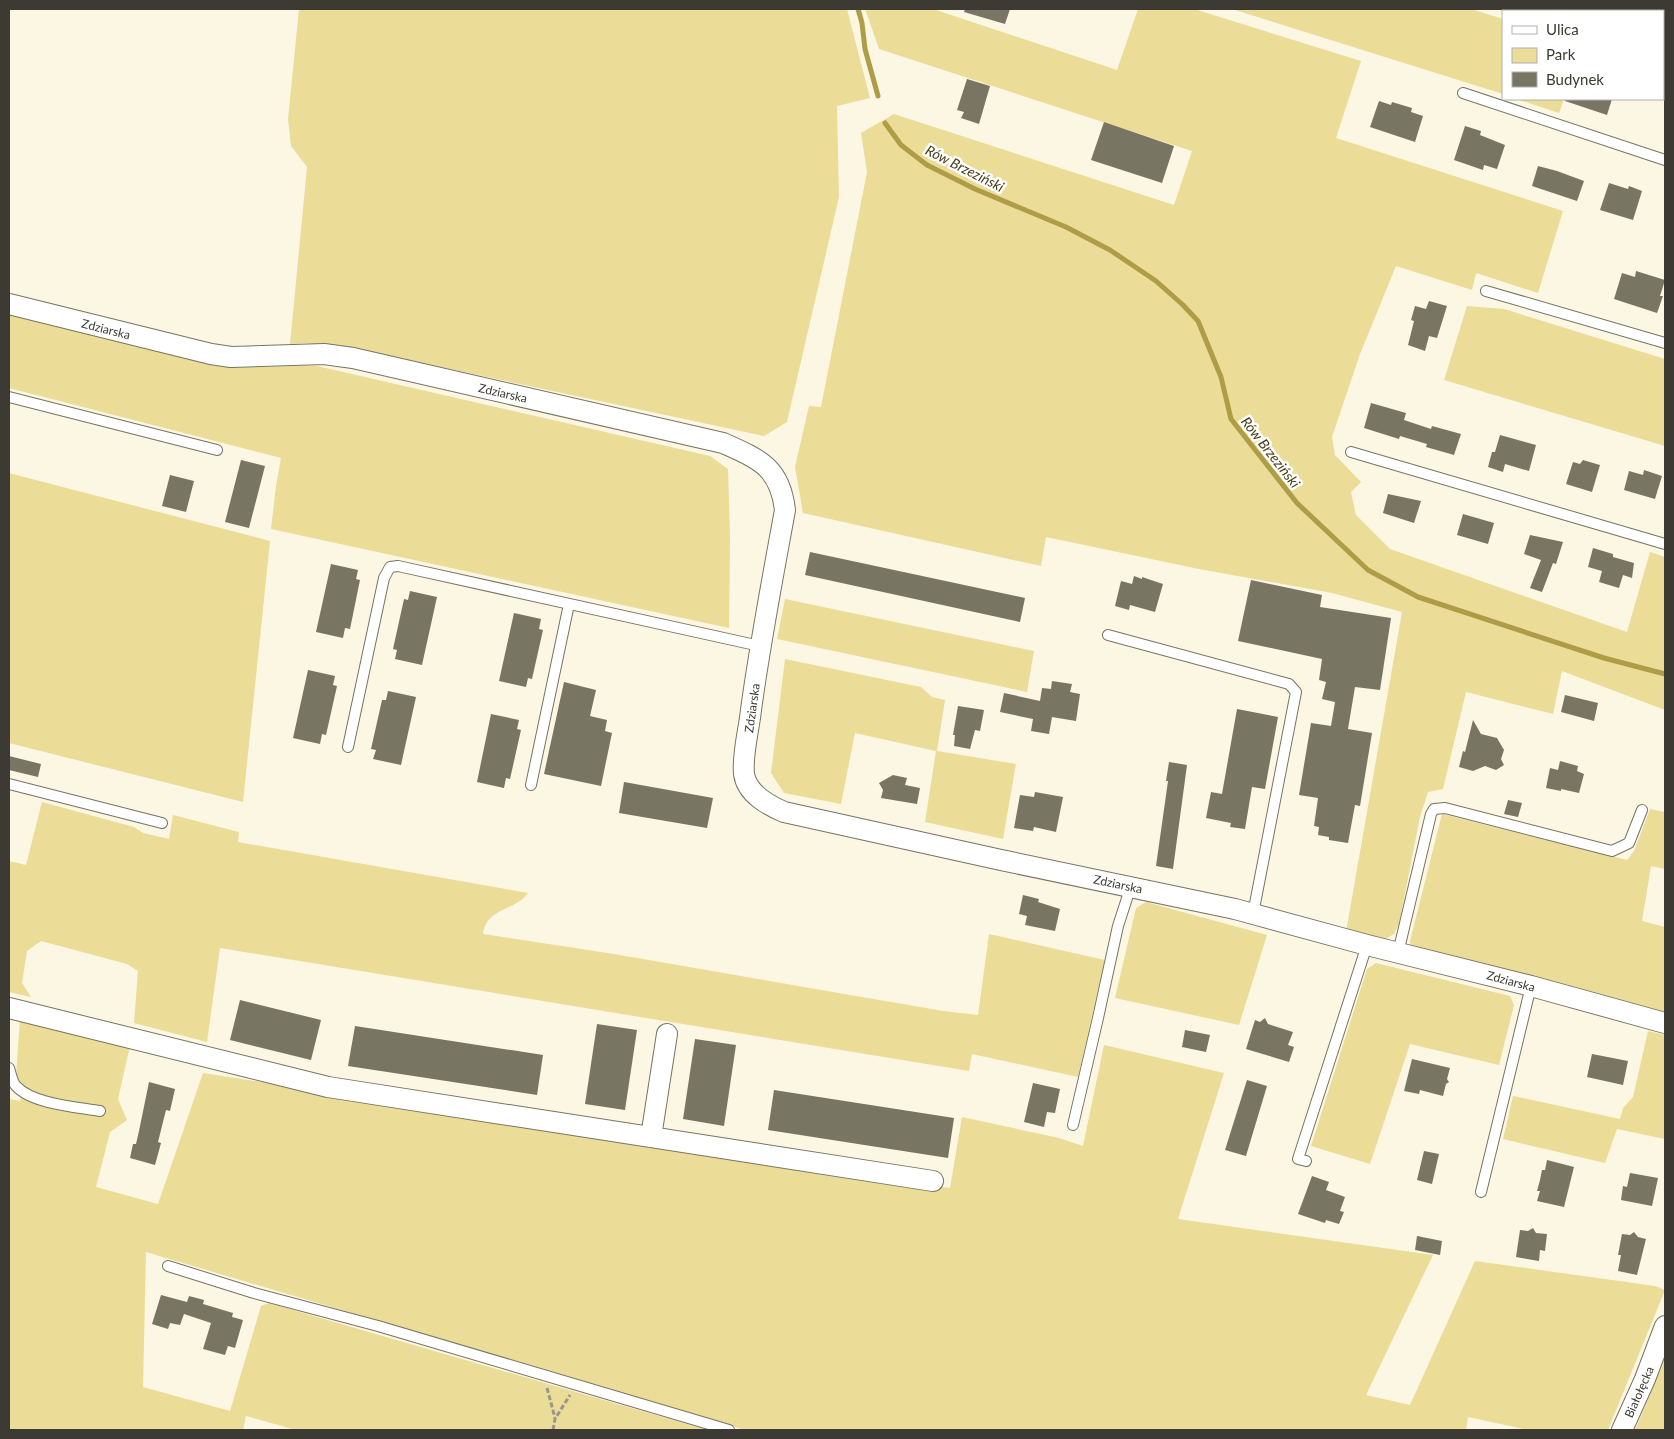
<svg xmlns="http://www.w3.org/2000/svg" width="1674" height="1439" viewBox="0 0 1674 1439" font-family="Lato,sans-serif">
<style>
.green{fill:#ebdc98}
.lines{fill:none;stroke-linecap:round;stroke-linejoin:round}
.stream{stroke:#af9d46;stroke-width:5}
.building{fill:#797563}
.lane-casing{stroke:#777462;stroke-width:12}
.street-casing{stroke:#777462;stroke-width:22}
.path{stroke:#9a9789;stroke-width:3;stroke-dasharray:5 2.5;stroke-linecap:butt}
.lane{stroke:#fff;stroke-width:10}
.street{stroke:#fff;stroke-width:20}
.labels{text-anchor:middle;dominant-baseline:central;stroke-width:5;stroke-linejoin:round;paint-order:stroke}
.street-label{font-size:12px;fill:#3c3a32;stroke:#fff}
.water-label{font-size:14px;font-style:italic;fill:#443d17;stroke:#fff}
</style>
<rect width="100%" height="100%" fill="#fbf7e3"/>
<path class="green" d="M299 9H847L870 98 837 106 839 197 787 422 764 436 342 346 304 343 290 344 307 167 291 146 288 119Z
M865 9H933L1117 70 1138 9H1194L1361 61 1336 138 1563 211 1538 293 1476 273 1472 290 1396 266 1360 354 1332 437 1335 455 1361 482 1351 492 1356 515 1390 549 1627 632 1650 552 1665 557V710L1562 671 1553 714 1466 692 1443 789 1428 792 1420 817 1399 924 1394 934 1384 940 1346 932 1402 612 1332 593 1199 569 1046 537 1041 566 803 513 795 467 809 406 821 407 867 172 861 133 894 114 1174 205 1192 151 879 49Z
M1232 9H1471L1503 19V94Z
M1516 99H1564L1559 113Z
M1467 306 1504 309 1665 359V446L1444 380Z
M9 314 239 367C265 368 291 365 317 366L710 456 728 469 730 537 729 628 271 529 276 486 281 458 9 388Z
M9 473 270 541 243 802 9 743Z
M785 599 1034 651 1027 692 777 639Z
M785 659 921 687 932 697 945 700 937 751 1016 764 1003 839 925 822 936 751 855 733 841 804 784 793 771 773Z
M42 802 134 827 143 833 169 839 173 815 239 832 238 842 528 893C514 912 487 907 483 934L614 954 943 1011 978 1015 989 934 1105 960 1078 1077 972 1054 969 1071 220 948 207 1042 134 1023 138 971 127 964 41 941 27 951 22 983 31 997 9 992V861L26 865Z
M1650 809 1665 812V869L1651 866 1642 921 1665 927V1015L1411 947 1410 941 1442 814 1627 860 1634 851Z
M1146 902 1267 935 1239 1025 1115 998 1136 908Z
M1376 963 1510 996 1514 1005 1499 1065 1410 1044 1370 1164 1311 1146 1367 969Z
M20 1019 130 1046 118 1099 127 1120 110 1132 96 1187 158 1204 203 1073 950 1188 962 1117 1059 1138 1083 1146 1104 1045 1224 1073 1178 1219 1433 1255 1366 1395 1410 1405 1475 1261 1655 1286 1665 1290 1608 1430H1528L1468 1417 1466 1430H745L146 1252 143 1387 230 1411 261 1306 269 1303 707 1430H296L246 1416 243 1430H9V1099L20 1101 23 1086 16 1076Z
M1648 1031 1665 1035V1139L1617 1129 1605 1163 1503 1139 1513 1096 1620 1119 1623 1108 1633 1097Z
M1665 1351V1430H1635L1652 1390Z"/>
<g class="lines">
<path class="stream" d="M858 9 862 23 865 49 878 96
M885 123 901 145 927 165 975 189 1066 227 1110 250 1156 281 1183 305 1198 321 1221 377 1231 419 1297 503 1368 570 1418 597 1604 658 1665 674"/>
</g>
<path class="building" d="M965 9H1010L1005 24 964 12Z
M967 79 990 86 979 124 961 118 964 112 957 110Z
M1565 99H1612L1607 115 1565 101Z
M1379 101 1391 105 1392 102 1412 108 1411 112 1423 116 1415 142 1370 127Z
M1104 122 1174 146 1162 183 1091 160Z
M1465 126 1481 131 1480 135 1505 145 1497 169 1484 165 1483 170 1454 160Z
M1538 166 1557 171 1584 181 1577 201 1532 186Z
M1609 183 1628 189 1629 186 1642 191 1633 220 1600 210Z
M1636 271 1665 280 1660 296H1663L1657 313 1614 299 1622 273 1635 277Z
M1429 301 1447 306 1437 338 1429 336 1425 351 1408 345 1414 321 1411 320 1415 306 1426 309Z
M1371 403 1406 413 1404 420 1431 429 1432 426 1461 434 1454 455 1426 447 1427 444 1400 436 1399 439 1364 428Z
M1500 435 1536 445 1529 471 1505 464 1503 472 1488 467 1492 452H1495Z
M241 460 265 466 249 528 225 522Z
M1583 460 1600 465 1592 492 1566 484 1573 462 1580 464Z
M1644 470 1662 476 1655 499 1624 490 1629 471 1643 475Z
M170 475 194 481 186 512 162 506Z
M1388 494 1421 501 1414 523 1383 513Z
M1463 514 1494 523 1488 544 1457 535Z
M1530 535 1563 542 1556 564 1553 563 1542 592 1530 588 1541 560 1524 554Z
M1593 548 1613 554V557L1634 563 1632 578 1623 575 1619 588 1599 582 1602 571 1588 567Z
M810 552 1025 598 1020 622 805 575Z
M331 564 358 570 356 579 360 580 350 629 345 628 343 638 316 632Z
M1134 576 1142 579V577L1163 584 1155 612 1130 605 1129 610 1115 606 1121 581 1132 584Z
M1251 580 1322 595 1320 607 1391 618 1380 690 1355 687 1348 729 1372 733 1360 806 1355 805 1348 843 1329 840V837L1318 835 1319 827 1314 826 1318 798 1299 795 1311 723 1331 726 1335 702 1322 699 1326 682 1319 680 1322 659 1238 641Z
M410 591 437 597 422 665 395 659 397 650 393 649 404 599 408 600Z
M514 613 541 619 539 629 543 630 532 679 528 678 526 687 499 681Z
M308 670 335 676 333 685 337 686 326 735 322 734 320 744 293 738Z
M1052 681 1072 684 1070 692 1080 694 1076 721 1052 717 1049 734 1031 731 1033 719 1000 712 1004 693 1040 701 1042 688 1051 689Z
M564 682 596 690 590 716 607 720 605 731 612 733 601 786 544 774Z
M388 691 416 697 401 765 373 759 376 750 371 749 382 700H386Z
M1565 695 1598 703 1594 721 1561 712Z
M958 706 984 710 980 731 975 730 970 749 954 746 955 735H953Z
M1237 709 1278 717 1265 789 1252 787 1245 829 1230 827 1231 823 1206 818 1211 792 1222 794Z
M491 714 519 720 517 729 521 730 510 779 506 778 504 788 477 782Z
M1473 720 1481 734 1497 738 1504 750 1501 759 1504 765 1496 770 1485 766 1473 771 1459 767 1463 751 1465 752Z
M9 756 41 764 38 777 9 770Z
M1560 761 1578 766 1577 771 1584 774 1579 793 1561 789V791L1546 788 1550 768 1558 770Z
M1169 762 1187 765 1173 869 1156 866 1168 781H1166Z
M893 775 907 778 905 785 920 788 917 804 881 798 883 790 879 783Z
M624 782 713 798 707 828 619 813Z
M1035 792 1063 797 1056 832 1034 827 1033 831 1014 828 1020 795 1034 797Z
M1508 800 1522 803 1518 817 1504 814Z
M1023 895 1039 899 1038 902 1060 909 1055 931 1025 925 1027 916 1019 914Z
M240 1000 321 1020 311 1060 230 1040Z
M1265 1018 1268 1024 1293 1032 1288 1045 1294 1047 1289 1062 1246 1049 1255 1020 1260 1022Z
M597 1024 637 1030 625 1110 585 1104Z
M355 1026 543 1055 537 1095 348 1066Z
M1185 1030 1210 1035 1206 1052 1182 1047Z
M695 1039 736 1045 724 1126 683 1119Z
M1592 1054 1628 1061 1623 1085 1587 1077Z
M1412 1059 1450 1068 1447 1079 1449 1082 1446 1084 1443 1096 1420 1090 1419 1094 1404 1091Z
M1247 1080 1267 1086 1246 1156 1225 1150Z
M149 1082 175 1089 170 1111 166 1110 158 1142 161 1143 155 1165 130 1158 133 1144H136L139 1131Z
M1033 1083 1060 1089 1055 1113 1047 1112 1044 1127 1024 1122Z
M774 1090 954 1118 948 1158 768 1130Z
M1424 1151 1439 1154 1432 1184 1417 1180Z
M1547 1160 1574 1167 1564 1207 1537 1201 1540 1191H1537L1540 1180 1542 1170H1545Z
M1630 1173 1658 1178 1652 1206 1621 1200 1623 1186 1627 1187Z
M1312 1176 1329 1182 1326 1190 1345 1197 1340 1211 1344 1212 1339 1224 1326 1220 1325 1223 1298 1214Z
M1533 1228 1536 1233 1547 1234 1545 1251 1540 1250 1539 1261 1516 1257 1520 1230 1528 1231Z
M1634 1232 1638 1237 1646 1239 1637 1275 1618 1271 1621 1255H1618L1622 1234 1630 1235Z
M1417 1236 1442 1241 1440 1255 1415 1250Z
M161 1295 187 1302 189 1296 204 1300 203 1304 233 1313 232 1317 243 1320 235 1348 228 1346 225 1355 203 1349 211 1323 184 1314 180 1325 170 1323 168 1329 152 1324Z"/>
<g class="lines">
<defs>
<path id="lane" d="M1463 93 1665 160
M1486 291 1665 343
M9 397 217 450
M1351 452 1665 544
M1108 635 1289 684 1296 692 1253 914
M348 747 384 578 390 567 398 566 760 646
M9 784 162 823
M531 785 569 604
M1398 953 1431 814 1434 809 1445 808 1612 851 1629 843 1642 810
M9 1068C11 1074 12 1082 16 1086 32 1104 77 1107 100 1111
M1073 1125 1098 1018 1118 926 1131 886
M1306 1161 1298 1159 1367 945
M1481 1192 1531 986
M168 1266 254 1293 378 1326 729 1430"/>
<path id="street" d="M9 304 211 354 231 357 324 354 353 358 723 443C759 459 780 467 785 510 773 576 760 643 751 710 749 730 742 754 744 774 747 794 768 805 784 812L1001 860 1235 909 1367 945 1531 986 1665 1023
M9 1008 328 1087 933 1181
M651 1137 667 1034
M1622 1430 1645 1379 1665 1326"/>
</defs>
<use href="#lane" class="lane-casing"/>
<use href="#street" class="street-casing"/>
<path class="path" d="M547 1388 555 1418
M553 1430 555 1419 570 1395"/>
<use href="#lane" class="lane"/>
<use href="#street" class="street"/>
</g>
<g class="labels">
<g class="street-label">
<text transform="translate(106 329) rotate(14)">Zdziarska</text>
<text transform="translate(503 393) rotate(13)">Zdziarska</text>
<text transform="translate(752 708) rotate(-82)">Zdziarska</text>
<text transform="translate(1118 884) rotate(12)">Zdziarska</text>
<text transform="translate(1511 981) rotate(15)">Zdziarska</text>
<text transform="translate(1639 1392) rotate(-66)">Białołęcka</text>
</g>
<g class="water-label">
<text transform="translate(965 168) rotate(27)">Rów Brzeziński</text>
<text transform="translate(1271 452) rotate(52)">Rów Brzeziński</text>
</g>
</g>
<rect width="1674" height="1439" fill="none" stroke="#3c3a32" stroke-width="20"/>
<rect x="1502" y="10" width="162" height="90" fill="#ffffff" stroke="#b1b0ad"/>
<rect x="1512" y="26" width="25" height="8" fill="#ffffff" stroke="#b1b0ad"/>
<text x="1546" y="35" font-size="15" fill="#3c3a32">Ulica</text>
<rect x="1512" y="48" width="25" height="15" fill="#ebdc98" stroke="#b1b0ad"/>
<text x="1546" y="60" font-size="15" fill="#3c3a32">Park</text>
<rect x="1512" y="72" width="25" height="15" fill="#797563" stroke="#b1b0ad"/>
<text x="1546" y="85" font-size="15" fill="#3c3a32">Budynek</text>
</svg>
